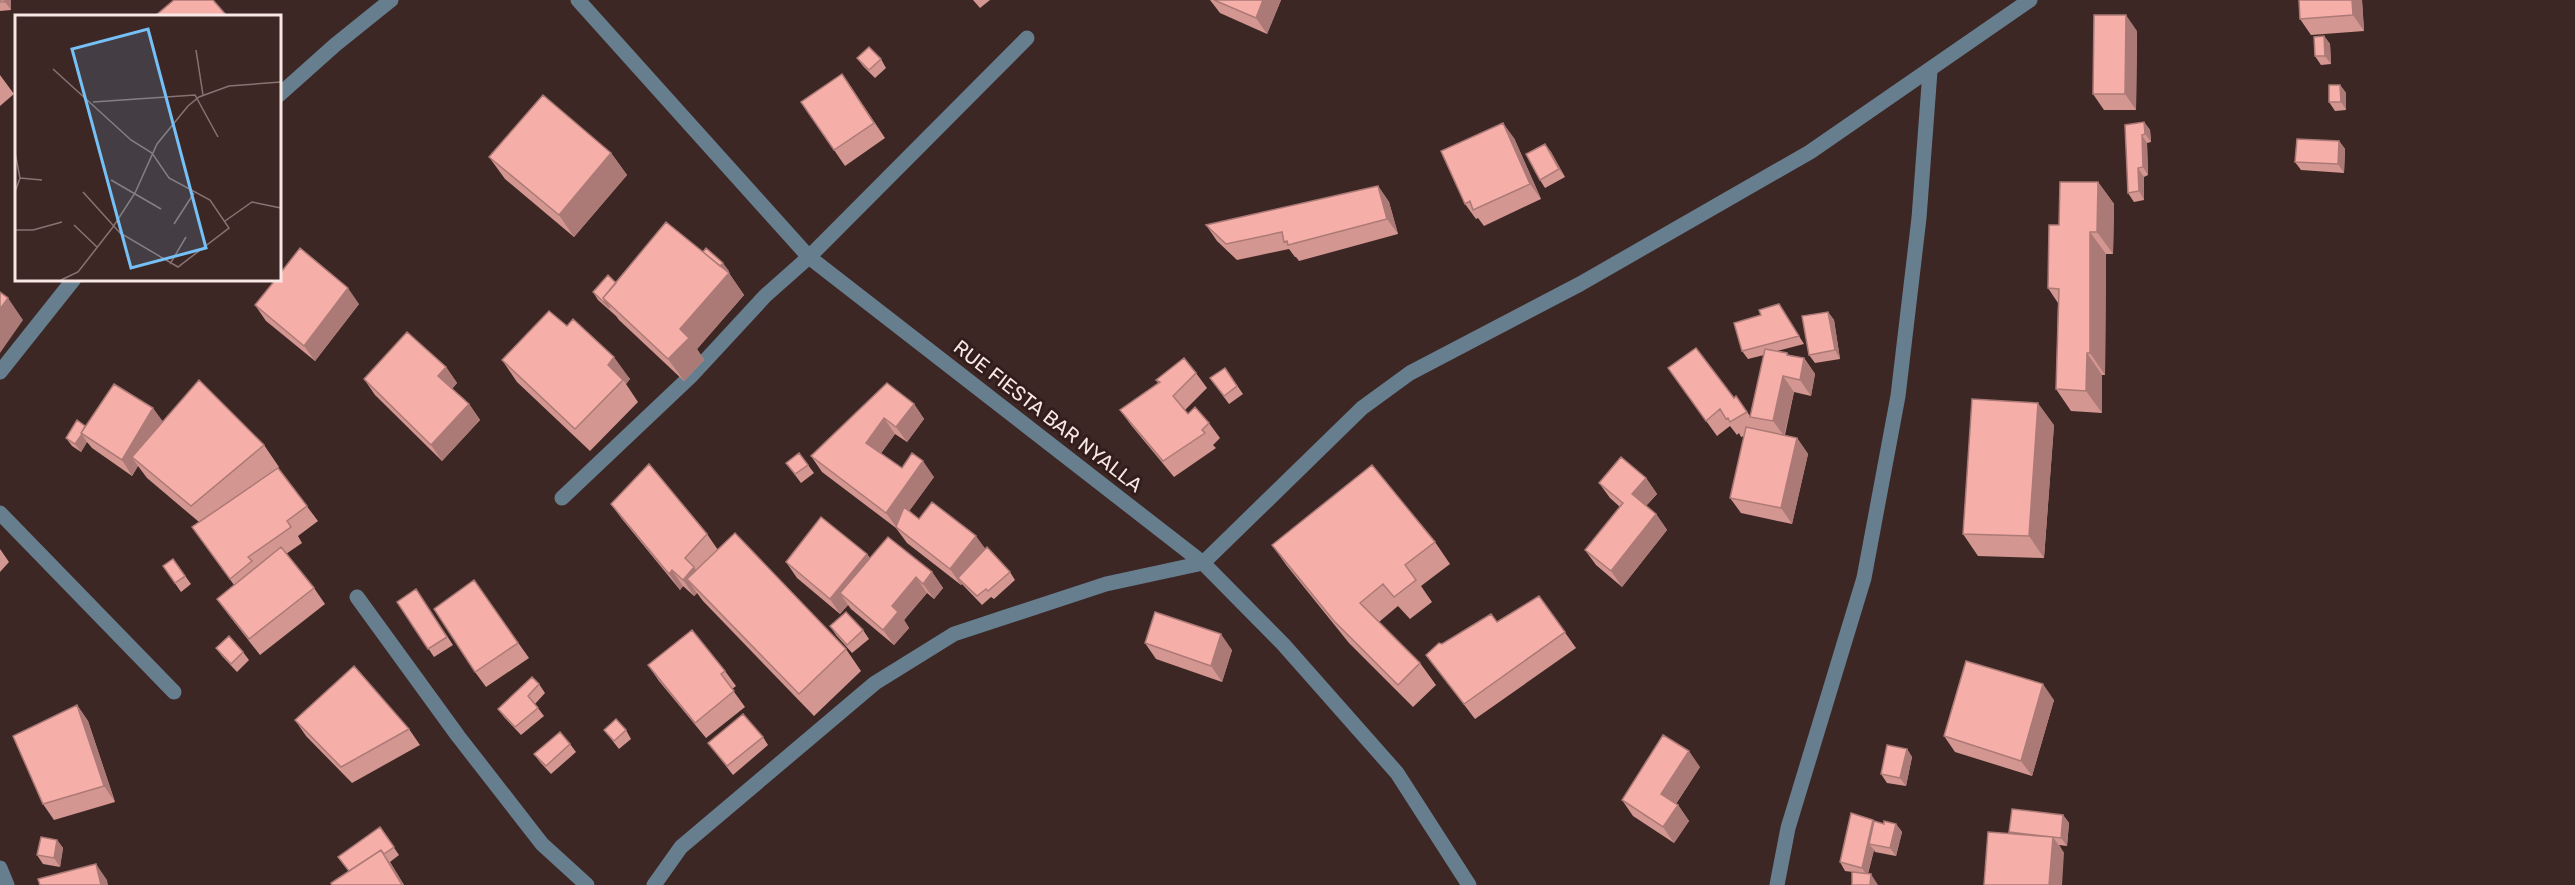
<svg xmlns="http://www.w3.org/2000/svg" width="2575" height="885" viewBox="0 0 2575 885" font-family="Rubik,sans-serif">
<style>
.lines{fill:none;stroke-linecap:round;stroke-linejoin:round}
.minor{stroke:#677e8f;stroke-width:15}
.wall{fill:#d49690}
.shaded-wall{fill:#ac7a76}
.building{fill:#f6aea8;stroke:#ac7a76;stroke-width:1.5}
.labels{text-anchor:middle;dominant-baseline:central;stroke-width:6;stroke-linejoin:round;paint-order:stroke}
.street-label{font-size:20px;fill:#f7e8e6;stroke:#321d1c}
.inset-road{fill:none;stroke:#877472;stroke-width:1.5}
.view{fill:#75c0f6;fill-opacity:0.15;stroke:#75c0f6;stroke-width:3}
.inset-edge{fill:none;stroke:#f7e8e6;stroke-width:3}
</style>
<rect width="100%" height="100%" fill="#3c2725"/>
<g class="lines">
<path class="minor" d="M578 0 809 257 1203 563 1283 644 1397 773 1469 885
M279 95 335 45 391 0
M0 372 74 279
M562 498 692 375 765 296 809 257 1027 38
M0 513 174 692
M357 597 458 736 542 844 587 885
M0 868 7 885
M654 885 681 847 875 683 954 634 1106 584 1203 563 1362 408 1410 373 1580 284 1810 152 2030 0
M1777 885 1788 828 1864 578 1898 396 1919 218 1930 71"/>
</g>
<path class="wall" d="M0 0H11V10L0 11Z
M973 0H990L980 8Z
M1210 0H1281L1267 34 1220 13Z
M2299 0H2362L2364 31 2311 35 2300 19Z
M2137 31 2136 110H2104L2093 94Z
M2324 36 2330 44 2331 64 2321 65 2315 56Z
M857 58 881 59 886 68 875 78 863 66Z
M842 74 885 138 845 166 801 102Z
M0 75 14 94 0 106Z
M2340 85 2346 93V110L2335 111 2329 102Z
M2144 122 2150 130 2151 142 2147 143 2148 175 2144 177V200L2134 202 2128 193Z
M1514 138 1541 199 1484 226 1478 218 1476 219 1465 204Z
M2339 141 2345 149 2344 173 2301 170 2295 162Z
M1545 144 1551 152 1565 177 1545 188 1540 180Z
M611 153 627 175 574 237 505 179 489 157Z
M2098 182 2114 204 2113 254H2106L2105 375H2102V413L2071 411 2056 389 2058 303 2048 288 2059 225Z
M1378 186 1389 202 1398 234 1299 261 1296 257H1295L1289 249 1237 260 1217 241 1206 225Z
M703 252 729 271 728 272 744 295 697 349 704 360 684 381 619 320 616 316 598 300 593 292Z
M359 304 315 361 266 321 255 305Z
M1779 304 1804 344 1777 351 1787 353 1789 355 1804 358 1815 374 1811 396 1794 392 1785 435 1797 438 1808 454 1792 524 1741 513 1730 498 1744 436 1741 437 1739 433 1737 435 1730 426 1717 436 1668 368 1734 398 1736 396 1750 416 1764 355 1748 359 1742 351 1761 315Z
M1828 312 1834 320 1840 359 1815 363 1809 355Z
M567 326 630 379 626 384 638 402 590 451 517 382 502 360Z
M446 367 457 383 452 389 469 404 480 420 442 461 375 395 364 379Z
M1225 368 1243 394 1229 404 1210 378Z
M1196 373 1207 388 1185 410 1188 414 1209 423 1220 438 1213 445 1216 448 1174 477 1131 425 1120 410 1158 383 1156 380Z
M914 404 924 419 907 442 895 434 881 453 902 468 934 477 909 511 919 519 985 548 1010 572 1015 580 994 599 991 597 982 605 962 584 961 585 907 543 896 528 822 472 811 456Z
M162 421 264 445 279 467 278 468 318 521 298 536 302 543 286 554 314 588 325 604 260 655 228 614 217 599 234 585 192 527 199 522 147 478 138 466 132 476 92 448 87 442 81 452 72 446 66 438 85 426Z
M2054 425 2044 558 1978 556 1963 534Z
M799 453 814 473 801 483 786 463Z
M1646 478 1657 494 1646 506 1656 514 1667 530 1622 587 1596 565 1585 550 1620 507 1610 498 1599 483Z
M611 504 707 534 718 550 846 649 861 671 814 716 703 601 697 593 694 596 683 586 680 590 622 519Z
M1435 542 1450 564 1421 586 1432 602 1410 619 1398 606 1379 622 1420 663 1436 685 1413 707 1349 643 1287 566 1272 545Z
M0 549 9 562 0 572Z
M867 554 870 558 932 572 943 588 934 599 927 593 904 620 909 628 894 645 851 609 848 605 840 614 797 578 786 562Z
M173 559 191 584 181 592 163 566Z
M474 580 529 658 486 687 475 672Z
M416 589 453 645 434 657 397 602Z
M1539 596 1576 648 1475 719 1426 655 1497 622Z
M830 626 863 630 869 639 852 653 836 635Z
M1145 643 1232 650 1222 682 1156 659Z
M216 648 243 652 249 660 237 672 222 656Z
M648 665 725 671 736 686 732 689 745 707 706 738 659 681Z
M539 684 545 693 535 704 544 716 521 735 504 717 498 709Z
M2054 700 2032 776 1955 752 1944 736Z
M77 705 88 721 115 802 54 820 43 804Z
M295 720 409 729 420 745 352 783 306 736Z
M604 730H626L631 739 619 749Z
M763 737 768 745 733 775 708 743Z
M570 744 576 752 551 774 540 762 534 754Z
M1907 749 1912 757 1906 786 1887 783 1881 774Z
M1700 767 1676 804 1678 805 1689 821 1674 843 1633 816 1622 800Z
M2063 815 2069 823 2067 846 2059 845 2064 853 2010 834 2009 832Z
M1873 820 1874 821 1884 824H1896L1902 832 1896 856 1875 852 1874 850 1868 874 1845 871 1840 862Z
M380 827 399 855 390 862 404 885 349 871Z
M57 840 63 848 60 867 43 864 37 855Z"/>
<path class="shaded-wall" d="M5 0H11V10L5 2Z
M1263 0H1281L1267 34 1256 18Z
M2352 0H2362L2364 31 2353 15Z
M2126 15 2137 31 2136 110 2125 94Z
M2324 36 2330 44 2331 64 2325 56Z
M842 74 853 90 885 138 874 123Z
M2340 85 2346 93V110L2341 102Z
M2144 122 2150 130 2151 142 2145 134Z
M1503 123 1514 138 1541 199 1530 184Z
M2142 135 2147 143 2148 175 2143 167Z
M2339 141 2345 149 2344 173 2338 164Z
M1545 144 1551 152 1565 177 1559 169Z
M611 153 627 175 574 237 559 215Z
M2138 168 2144 177V200L2139 191Z
M2098 182 2114 204 2113 254 2097 232Z
M1378 186 1389 202 1398 234 1387 219Z
M2090 232 2106 254 2105 375 2090 353Z
M723 263 729 271 723 277 717 269Z
M729 273 744 295 697 349 704 360 684 381 668 359 680 329Z
M348 288 359 304 315 361 304 346Z
M8 298 23 320 0 353V309Z
M1828 312 1834 320 1840 359 1835 350Z
M2087 353 2102 375V413L2086 391Z
M614 357 630 379 626 384 623 380 608 365Z
M1804 358 1815 374 1811 396 1800 380Z
M446 367 457 383 449 392 438 376Z
M1783 376 1794 392 1784 436 1773 421Z
M2038 403 2054 425 2044 558 2029 536Z
M469 404 480 420 442 461 431 445Z
M914 404 924 419 907 442 896 427Z
M153 408 164 423 132 457 138 466 132 476 122 460Z
M884 418 895 434 877 459 866 443Z
M82 434 87 442 81 452 75 444Z
M1797 438 1808 454 1792 524 1781 508Z
M923 461 934 477 897 528 886 513Z
M1646 478 1657 494 1643 509 1632 494Z
M1656 514 1667 530 1622 587 1611 571Z
M976 536 987 551 958 578 962 584 961 585 950 569Z
M867 554 878 570 840 593 848 605 840 614 830 599Z
M694 567 705 583 687 579 697 593 694 596 683 580Z
M672 570 683 586 680 590 669 574Z
M932 572 943 588 934 599 923 584Z
M916 577 927 593 904 620 909 628 894 645 883 630 892 606Z
M1221 634 1232 650 1222 682 1211 666Z
M2043 684 2054 700 2032 776 2021 761Z
M77 705 88 721 115 802 104 786Z
M1907 749 1912 757 1906 786 1900 778Z
M1689 751 1700 767 1672 810 1661 794Z
M1678 805 1689 821 1674 843 1663 827Z
M2063 815 2069 823 2067 846 2061 838Z
M1873 820 1879 828 1869 844 1874 850 1867 876 1862 868Z
M1896 824 1902 832 1896 856 1890 848Z
M2053 837 2064 853 2062 885H2049Z
M57 840 63 848 60 867 54 858Z
M381 850 392 866 404 885H402Z
M96 864 107 880 108 885H101Z
M1871 874 1878 885H1870Z"/>
<path class="building" d="M0 0H5V2H0Z
M174 0H213L227 16H155Z
M1214 0H1263L1256 18Z
M2299 0H2352L2353 15 2300 19Z
M2094 15H2126L2125 94H2093Z
M2324 36 2325 56H2315L2314 37Z
M869 47 881 59 869 70 857 58Z
M842 74 874 123 834 150 801 102Z
M2329 85H2340L2341 102H2329Z
M543 95 611 153 559 215 489 157Z
M2144 122 2145 134 2142 135 2143 167 2138 168 2139 191 2128 193 2125 125Z
M1503 123 1530 184 1473 210 1470 201 1465 204 1441 151Z
M2297 139 2339 141 2338 164 2295 162Z
M1545 144 1559 169 1540 180 1526 154Z
M2060 182H2098L2097 232H2090V353H2087L2086 391 2056 389 2059 289 2048 288 2049 225H2059Z
M1378 186 1387 219 1288 245 1287 241 1284 242 1282 232 1226 244 1206 225Z
M666 222 729 273 680 329 689 338 668 359 603 298Z
M300 248 348 288 304 346 255 305 276 279H279V275Z
M706 248 723 263 720 266 703 252Z
M608 275 616 283 603 298 610 308 593 292Z
M0 292 8 298 0 309Z
M1779 304 1799 336 1742 351 1734 323 1761 315 1759 310Z
M549 311 567 326 573 319 614 357 608 365 623 380 575 429 502 360Z
M1828 312 1835 350 1809 355 1802 316Z
M407 332 446 367 438 376 469 404 431 445 364 379Z
M1696 348 1734 398 1736 396 1747 412 1730 422 1728 418 1726 419 1720 409 1706 421 1668 368Z
M1765 349 1787 353V355L1804 358 1800 380 1783 376 1773 421 1750 417Z
M1184 358 1196 373 1173 396 1188 414 1195 407 1209 423 1202 430 1205 433 1163 461 1120 410 1160 382 1156 380Z
M1225 368 1237 386 1224 396 1210 378Z
M199 380 264 445 191 506 132 457Z
M887 383 914 404 896 427 884 418 866 443 902 468 912 453 923 461 886 513 811 456Z
M114 384 153 408 122 460 81 433Z
M1972 399 2038 403 2029 536 1963 534Z
M77 420 85 426 81 433 82 434 75 444 66 438Z
M1746 427 1797 438 1781 508 1730 498Z
M799 453 808 465 795 474 786 463Z
M1621 457 1646 478 1632 494 1656 514 1611 571 1585 550 1623 503 1599 483Z
M649 464 707 534 685 558 694 567 683 580 672 570 669 574 611 504Z
M1372 465 1435 542 1405 565 1416 580 1394 597 1383 584 1360 603 1420 663 1398 685 1334 621 1272 545Z
M278 468 307 506 287 521 291 527 248 557 252 561 230 579 192 527Z
M932 502 976 536 950 569 896 527 904 507 919 519Z
M821 517 867 554 830 599 786 562Z
M735 533 846 649 799 694 687 579Z
M888 537 932 572 923 584 916 577 892 606 898 612 883 630 840 593Z
M281 547 314 588 249 639 217 599Z
M987 547 1010 572 988 591 986 589 977 596 958 578Z
M173 559 185 576 175 583 163 566Z
M474 580 518 643 475 672 434 609Z
M416 589 447 637 428 649 397 602Z
M1539 596 1565 632 1464 704 1426 655 1439 643 1442 644 1491 614 1497 622Z
M846 612 863 630 847 645 830 626Z
M1155 612 1221 634 1211 666 1145 643Z
M692 630 725 671 721 674 734 691 695 723 648 665Z
M229 636 243 652 231 664 216 648Z
M1966 661 2043 684 2021 761 1944 736Z
M354 666 409 729 341 767 295 720Z
M532 677 539 684 528 696 538 708 515 727 498 709Z
M77 705 104 786 43 804 13 736Z
M743 714 763 737 727 766 708 743Z
M616 719 626 730 614 741 604 730Z
M560 732 570 744 546 766 534 754Z
M1663 735 1689 751 1661 794 1678 805 1663 827 1622 800Z
M1887 745 1907 749 1900 778 1881 774Z
M2012 809 2063 815 2061 838 2009 832Z
M1851 813 1873 820 1862 868 1840 862Z
M1874 821 1884 824V821L1896 824 1890 848 1869 844Z
M380 827 394 847 384 854 381 850 349 871 338 857Z
M1988 832 2053 837 2049 885H1984Z
M41 837 57 840 54 858 37 855Z
M381 850 402 885H332L331 883Z
M96 864 101 885H40L38 879Z
M1852 872 1871 874 1870 885H1852Z"/>
<g class="labels">
<g class="street-label">
<text transform="translate(1048 416) rotate(38)">RUE FIESTA BAR NYALLA</text>
</g>
</g>
<g transform="translate(15 15)">
<rect width="266" height="266" fill="#3c2725"/>
<path class="inset-road" d="M181 35 188 80M38 54 116 125 137 138 154 163 195 185 214 213 163 252 105 218 68 177M78 87 180 80 203 122M0 138 5 163 0 177M5 163 27 165M96 165 146 194M210 206 237 187 266 193M159 209 179 178M59 210 82 232M0 215H18L47 207M155 249 171 222M46 265 63 257 98 212 120 178 142 129 173 91 184 82 214 71 266 67"/>
<path class="view" d="M133 14 191 233 116 253 57 34Z"/>
<rect width="266" height="266" class="inset-edge"/>
</g>
</svg>
